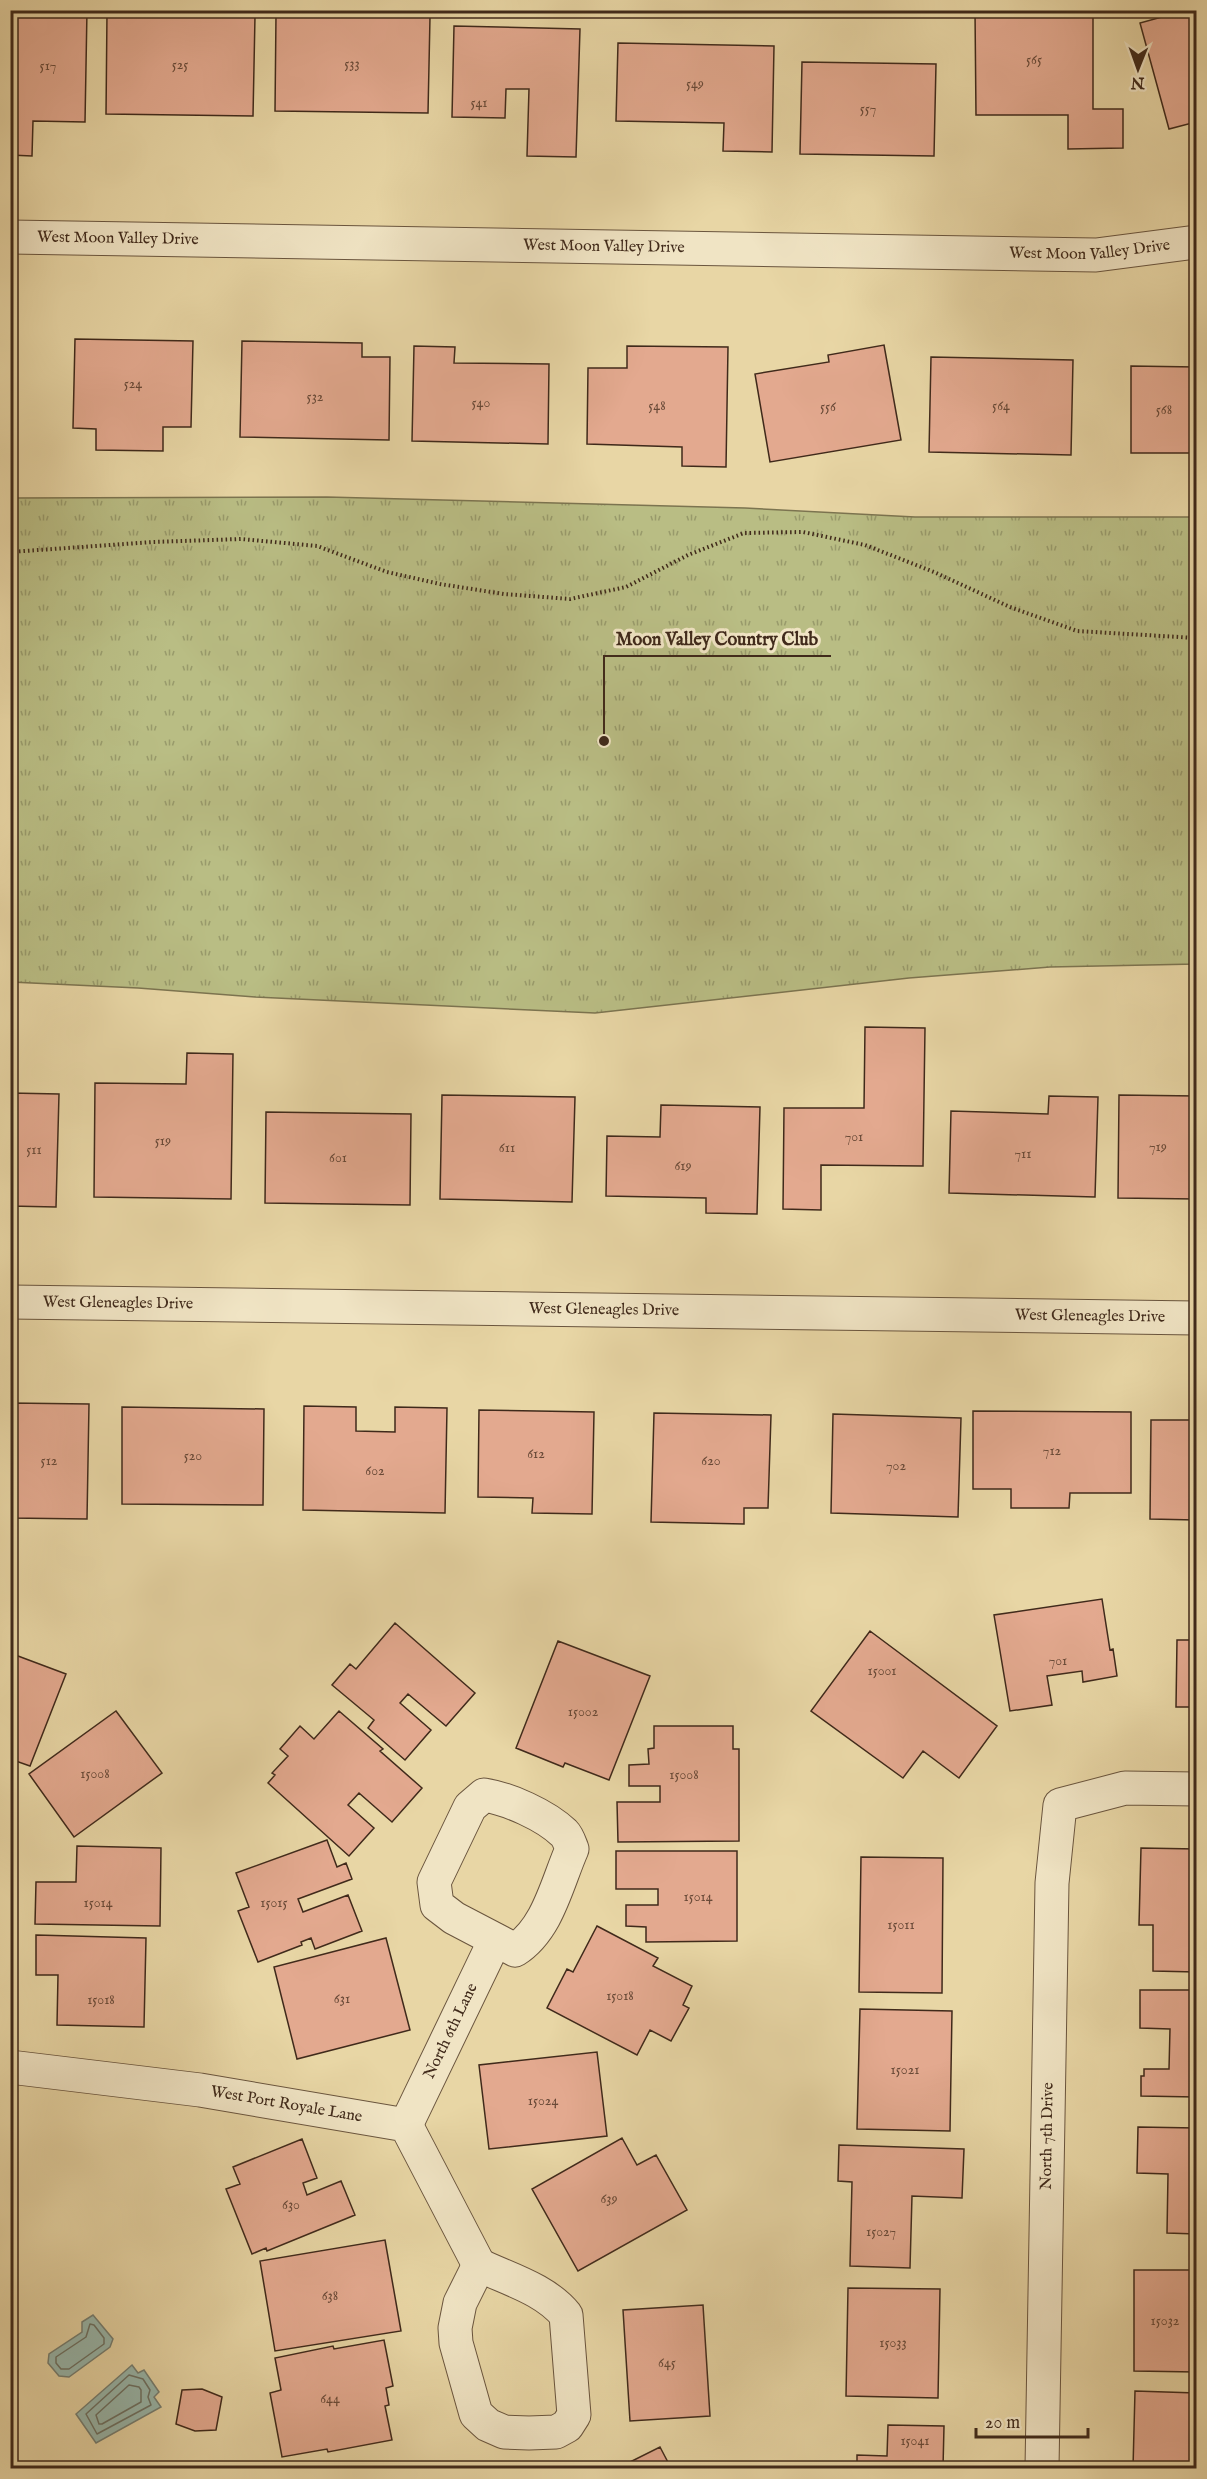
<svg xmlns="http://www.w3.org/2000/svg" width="1207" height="2479" viewBox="0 0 1207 2479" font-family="'IM FELL English',serif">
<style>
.grass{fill:url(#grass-tufts);stroke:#7c7450;stroke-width:1.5}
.water{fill:#98b8ad;stroke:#757f73;stroke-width:1.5}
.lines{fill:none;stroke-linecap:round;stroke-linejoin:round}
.shore{stroke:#6c7164;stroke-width:1.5}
.building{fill:#e3a98f;stroke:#402a1b;stroke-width:1.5}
.minor-casing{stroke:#6a553e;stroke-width:35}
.path{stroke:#402a1b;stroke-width:4;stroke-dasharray:1.5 3;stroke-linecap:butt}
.minor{stroke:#f0e4c4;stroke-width:33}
.labels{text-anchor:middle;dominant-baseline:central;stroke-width:6;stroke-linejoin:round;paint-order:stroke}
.number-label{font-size:14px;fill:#694a38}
.street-label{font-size:16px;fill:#402a1b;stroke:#f0e4c4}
.leader{fill:none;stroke:#402a1b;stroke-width:2}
.callout-dot{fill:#402a1b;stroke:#f0e4c4;stroke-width:2}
.callout-label{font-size:18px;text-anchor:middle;font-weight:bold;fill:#402a1b;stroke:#f0e4c4;stroke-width:6;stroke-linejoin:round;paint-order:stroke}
</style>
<defs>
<pattern id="grass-tufts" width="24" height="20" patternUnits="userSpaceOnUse" patternTransform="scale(1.5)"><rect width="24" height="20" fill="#b9bd84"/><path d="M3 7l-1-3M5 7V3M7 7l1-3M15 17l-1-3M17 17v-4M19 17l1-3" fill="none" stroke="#989a6b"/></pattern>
</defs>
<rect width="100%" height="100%" fill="#e8d6a5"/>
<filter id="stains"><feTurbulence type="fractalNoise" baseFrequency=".00333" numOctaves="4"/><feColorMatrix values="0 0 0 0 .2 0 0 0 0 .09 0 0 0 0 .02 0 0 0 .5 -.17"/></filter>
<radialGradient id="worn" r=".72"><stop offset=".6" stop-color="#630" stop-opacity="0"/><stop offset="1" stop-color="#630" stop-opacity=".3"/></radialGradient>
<path class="grass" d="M327 497 745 508 915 517H1196V964L1050 967 909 978 595 1013 255 997 138 988 11 982V498Z"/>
<path class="water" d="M93 2315 113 2339 110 2347 69 2377 59 2376 48 2363 49 2354 82 2332V2322Z
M132 2365 138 2373 144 2370 159 2392 154 2397 161 2407 96 2443 76 2414Z"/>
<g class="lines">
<path class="shore" d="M90 2324 94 2325 104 2338V2344L69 2369H61L56 2363V2357L86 2337Z
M129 2375 143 2379 150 2390 148 2397 151 2405 97 2434 86 2414Z
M129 2385 139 2387 141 2390V2402L102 2424H99L96 2415Z"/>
</g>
<path class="building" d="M10 10H87L85 122 33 121 32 156 10 155Z
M1187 10H1196V122L1169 129 1140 23Z
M975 11H1093V109H1123V148L1068 149V115H976Z
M107 13 255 16 253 116 106 114Z
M276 15 430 17 428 113 275 111Z
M454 26 580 29 576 157 527 156 529 89H506L505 118 452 117Z
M618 43 774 46 772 152 723 151 724 123 616 121Z
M802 62 936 64 934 156 800 154Z
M75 339 193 341 191 427H163V451L96 450V429L73 428Z
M242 341 362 343V357H390L389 440 240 437Z
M10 344H16L14 460H10Z
M884 345 901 440 770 462 755 374 829 362 828 355Z
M414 346 455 347 454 363 549 364 548 444 412 441Z
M627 346 728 347 726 467 682 466V447L587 444 588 368H627Z
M931 357 1073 360 1071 455 929 452Z
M1131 366 1196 367V453H1131Z
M865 1027 925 1028 923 1166 821 1165V1210L783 1209 784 1108H864Z
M187 1053 233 1054 231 1199 94 1197 95 1083 186 1084Z
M10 1093 59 1094 56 1207 10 1206Z
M442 1095 575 1097 572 1202 440 1199Z
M1119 1095 1196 1096V1199L1118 1198Z
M1049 1096 1098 1097 1095 1197 949 1193 951 1111 1048 1114Z
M661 1105 760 1107 757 1214 706 1213V1198L606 1196 607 1136 660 1137Z
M266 1112 411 1114 410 1205 265 1203Z
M10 1403 89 1404 87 1519 10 1518Z
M304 1406 356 1407V1431L395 1432V1407L447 1408 445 1513 303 1510Z
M122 1407 264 1409 263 1505 122 1504Z
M479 1410 594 1412 592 1514 532 1513 533 1498 478 1497Z
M973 1411 1131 1412V1493H1070L1069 1508H1011V1489H973Z
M654 1413 771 1415 768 1508H744V1524L651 1522Z
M833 1414 961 1418 958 1517 831 1513Z
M1151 1420H1196V1520L1150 1519Z
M1102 1599 1110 1650 1113 1649 1117 1676 1083 1682 1082 1671 1047 1676 1052 1705 1010 1711 994 1615Z
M395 1623 475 1693 446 1726 408 1694 400 1703 431 1730 405 1760 368 1728 374 1720 332 1685 350 1664 356 1669Z
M870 1631 997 1726 959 1778 923 1751 903 1778 811 1711Z
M1177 1640H1196V1707H1176Z
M558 1641 650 1676 609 1780 565 1763 563 1767 516 1748Z
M10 1653 66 1674 30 1766 10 1759Z
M116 1711 162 1773 74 1837 29 1774Z
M339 1711 383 1749 380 1751 422 1788 392 1822 359 1793 348 1805 374 1828 349 1856 268 1783 275 1775 272 1773 288 1756 280 1749 300 1726 314 1739Z
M654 1726H733V1749H739V1841L618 1842 617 1802H660V1786H629V1765L649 1764 648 1749 654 1748Z
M327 1840 337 1867 346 1863 352 1879 298 1899 303 1912 348 1895 362 1931 315 1949 311 1938 301 1942 302 1945 258 1962 238 1911 249 1907 236 1873Z
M77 1846 161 1848 160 1926 35 1924 36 1882H76Z
M1141 1848 1196 1849V1972L1153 1971V1925H1139Z
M616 1851H737V1941L646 1942V1927L626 1926V1905H658V1889H616Z
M861 1857 943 1858 942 1993 859 1992Z
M597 1926 658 1958 653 1966 692 1986 683 2005 689 2008 671 2041 650 2030 637 2055 547 2008 567 1969 573 1972Z
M36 1935 146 1938 144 2027 57 2025 58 1975H36Z
M386 1938 410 2030 297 2059 274 1967Z
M1140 1990H1196V2097L1141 2096V2076H1144V2069H1169L1170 2029 1140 2028Z
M860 2009 952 2011 950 2131 857 2129Z
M597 2052 607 2136 489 2149 479 2065Z
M1138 2127 1196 2128V2234L1167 2233 1168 2174 1137 2173Z
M622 2138 637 2165 656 2155 687 2210 578 2271 532 2189Z
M302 2139 317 2178 303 2183 307 2195 341 2181 355 2215 267 2251 266 2248 252 2254 226 2189 240 2184 233 2167Z
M839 2145 964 2149 962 2198 912 2196 910 2268 850 2266 852 2182 838 2181Z
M385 2240 401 2331 275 2351 260 2261Z
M1134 2270H1196V2372L1134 2371Z
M848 2288 940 2289 938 2398 846 2396Z
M703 2305 710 2416 630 2421 623 2310Z
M384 2340 393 2386 386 2388 389 2405 385 2406 392 2440 328 2452 327 2449 282 2457 270 2393 281 2390 275 2358 333 2346 334 2349Z
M202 2389 222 2397 216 2430 195 2431 176 2424 182 2390Z
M1135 2391 1196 2393V2468H1133Z
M888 2425 944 2426 943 2468H857V2455L887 2456Z
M660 2447 671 2468H618Z"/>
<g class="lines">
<defs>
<g id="minor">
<path id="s1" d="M10 237 1096 255 1196 242"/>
<path id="s2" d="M10 1302 1196 1318"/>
<path d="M484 1795C509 1799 545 1815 564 1833 568 1837 570 1844 572 1849 557 1883 548 1929 515 1950L454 1918 437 1905 434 1882 470 1807Z"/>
<path id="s3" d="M10 2067 200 2090 406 2125 479 2265"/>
<path id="s4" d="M406 2125 495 1940"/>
<path d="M479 2265C508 2279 545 2289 566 2315L574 2415 567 2426 556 2432 529 2433 504 2432 488 2425 476 2414 456 2343 455 2328 460 2303Z"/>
<path id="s5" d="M1042 2468 1052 1883 1060 1805 1125 1788 1196 1789"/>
</g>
</defs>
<use href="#minor" class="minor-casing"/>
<path class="path" d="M10 552 153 542 241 539 317 546 387 572 440 584 504 594 570 599 626 587 688 555 744 533 803 532 865 545 934 572 1010 607 1077 631 1196 638"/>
<use href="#minor" class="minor"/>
</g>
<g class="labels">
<g class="number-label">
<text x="1034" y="60">565</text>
<text x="352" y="64">533</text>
<text x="180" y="65">525</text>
<text x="48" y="66">517</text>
<text x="695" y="84">549</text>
<text x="479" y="103">541</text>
<text x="868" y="109">557</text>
<text x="133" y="384">524</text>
<text x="315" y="397">532</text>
<text x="481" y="403">540</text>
<text x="657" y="406">548</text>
<text x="1001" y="406">564</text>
<text x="828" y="407">556</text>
<text x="1164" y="410">568</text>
<text x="854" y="1137">701</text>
<text x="163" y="1141">519</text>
<text x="1158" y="1147">719</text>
<text x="507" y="1148">611</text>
<text x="34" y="1150">511</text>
<text x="1023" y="1154">711</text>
<text x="338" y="1158">601</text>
<text x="683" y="1166">619</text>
<text x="1052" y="1451">712</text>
<text x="536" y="1454">612</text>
<text x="193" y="1456">520</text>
<text x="49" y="1461">512</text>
<text x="711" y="1461">620</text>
<text x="896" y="1466">702</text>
<text x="375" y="1471">602</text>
<text x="1058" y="1661">701</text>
<text x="882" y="1671">15001</text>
<text x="583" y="1712">15002</text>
<text x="95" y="1774">15008</text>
<text x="684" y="1775">15008</text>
<text x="698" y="1897">15014</text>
<text x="98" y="1903">15014</text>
<text x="274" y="1903">15015</text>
<text x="901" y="1925">15011</text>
<text x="620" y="1996">15018</text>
<text x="342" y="1999">631</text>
<text x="101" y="2000">15018</text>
<text x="905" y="2070">15021</text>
<text x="543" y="2101">15024</text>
<text x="609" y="2199">639</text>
<text x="291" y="2205">630</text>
<text x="881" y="2232">15027</text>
<text x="330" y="2296">638</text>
<text x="1165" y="2321">15032</text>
<text x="893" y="2343">15033</text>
<text x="667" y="2363">645</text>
<text x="330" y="2399">644</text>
<text x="915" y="2441">15041</text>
</g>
<g class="street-label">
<text stroke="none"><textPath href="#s1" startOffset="108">West Moon Valley Drive</textPath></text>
<text stroke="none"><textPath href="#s1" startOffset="594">West Moon Valley Drive</textPath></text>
<text stroke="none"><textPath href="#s1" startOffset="1080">West Moon Valley Drive</textPath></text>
<text stroke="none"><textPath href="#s2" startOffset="108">West Gleneagles Drive</textPath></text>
<text stroke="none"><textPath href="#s2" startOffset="594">West Gleneagles Drive</textPath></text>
<text stroke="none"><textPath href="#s2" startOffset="1080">West Gleneagles Drive</textPath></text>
<text stroke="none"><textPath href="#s4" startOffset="104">North 6th Lane</textPath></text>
<text stroke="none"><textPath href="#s3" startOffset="279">West Port Royale Lane</textPath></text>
<text stroke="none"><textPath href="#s5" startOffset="332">North 7th Drive</textPath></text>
</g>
</g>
<path class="leader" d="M604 741L604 656H831"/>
<circle class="callout-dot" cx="604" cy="741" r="6"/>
<g class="callout-label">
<text x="717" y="645">Moon Valley Country Club</text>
</g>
<rect width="1207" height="2479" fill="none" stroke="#e8d6a5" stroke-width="36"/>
<rect x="12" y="12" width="1183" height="2455" fill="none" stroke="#402a1b" stroke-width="3"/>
<rect x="18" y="18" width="1171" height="2443" fill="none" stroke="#402a1b" stroke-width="1.5"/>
<g transform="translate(1138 69) rotate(181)" stroke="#f0e4c4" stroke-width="4.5" paint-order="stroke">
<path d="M0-4.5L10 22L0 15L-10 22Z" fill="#402a1b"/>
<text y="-9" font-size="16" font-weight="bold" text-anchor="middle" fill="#402a1b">N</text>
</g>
<path d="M976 2428v9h112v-9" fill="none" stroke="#402a1b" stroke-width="3"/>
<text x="985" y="2428" font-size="18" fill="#402a1b" stroke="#f0e4c4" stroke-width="4.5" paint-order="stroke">20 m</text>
<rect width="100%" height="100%" filter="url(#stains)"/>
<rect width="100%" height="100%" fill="url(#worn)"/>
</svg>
